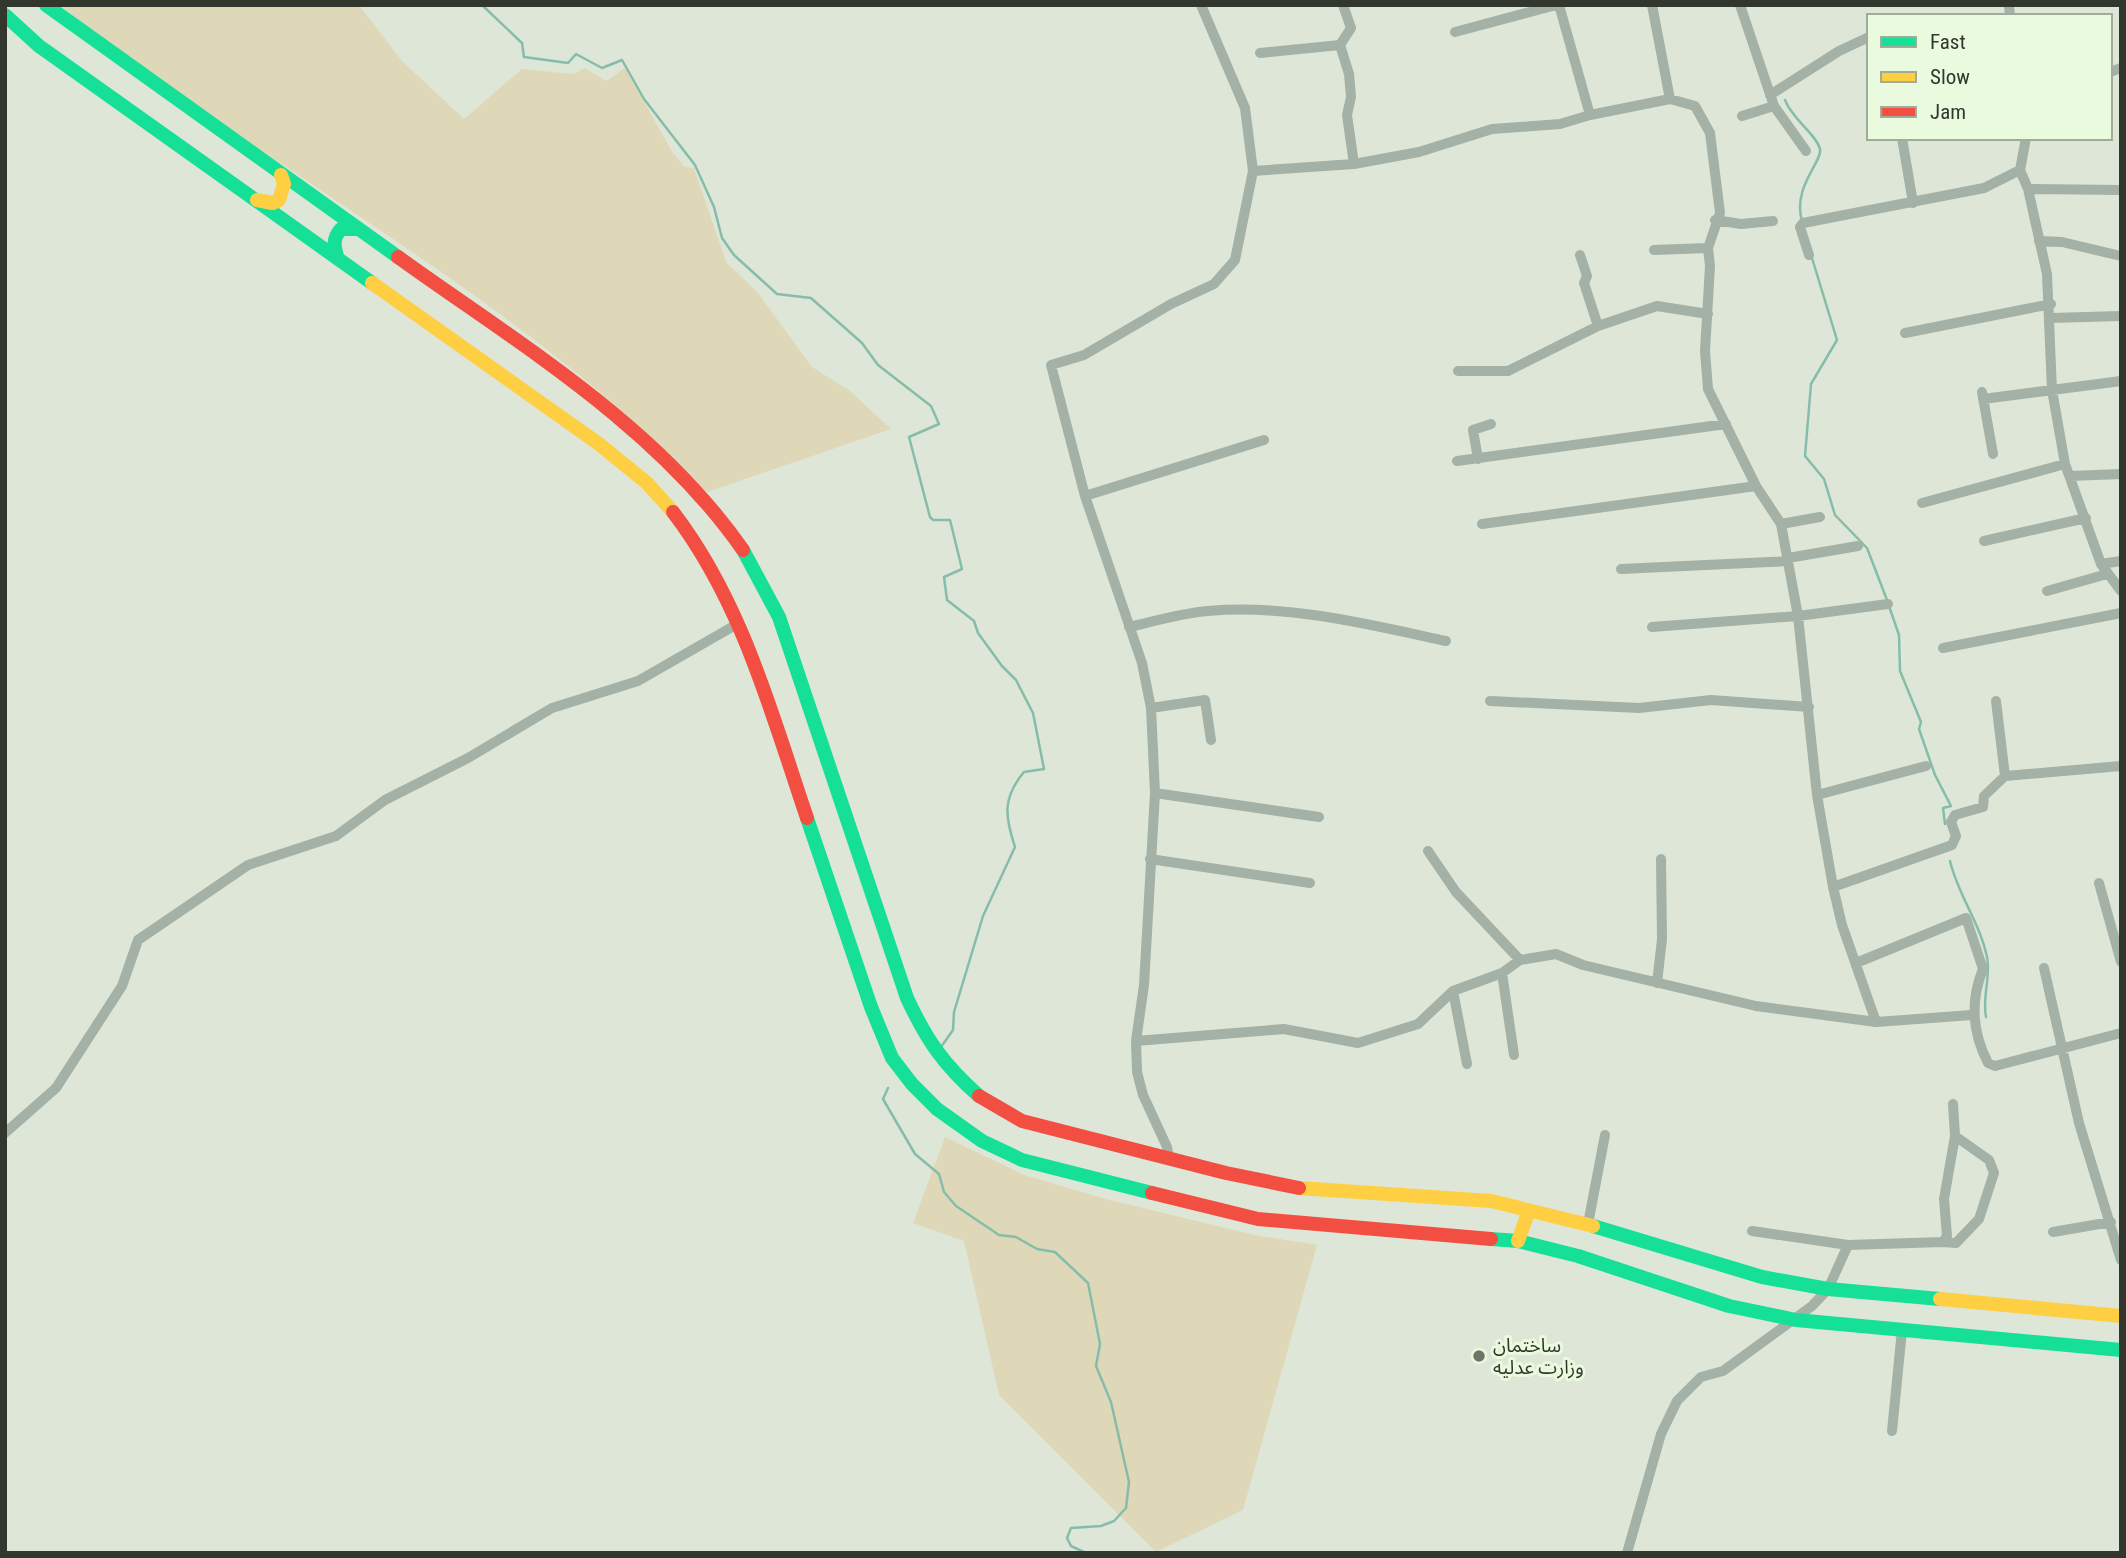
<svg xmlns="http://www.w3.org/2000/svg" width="2126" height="1558" viewBox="0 0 2126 1558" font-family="'Roboto Condensed','Noto Sans Arabic',sans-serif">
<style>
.green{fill:#ded8b9}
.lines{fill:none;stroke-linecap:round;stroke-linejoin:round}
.stream{stroke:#86bdaa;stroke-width:2.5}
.street{stroke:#a4b1a7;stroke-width:10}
.fast{stroke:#16e098;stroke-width:14}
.slow{stroke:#ffcf43;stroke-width:14}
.jam{stroke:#f24e42;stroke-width:14}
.poi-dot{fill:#6e7469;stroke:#eafadf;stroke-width:2.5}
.labels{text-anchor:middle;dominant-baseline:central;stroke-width:6;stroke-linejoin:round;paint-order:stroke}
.poi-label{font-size:19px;fill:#31372d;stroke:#eafadf;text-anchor:start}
</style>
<rect width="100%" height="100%" fill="#dee6d8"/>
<path class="green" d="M60 5H359L402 61 464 119 522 69 573 74 585 68 606 81 625 68 673 153 685 167 694 168 726 262 758 293 812 367 850 391 891 429 707 492C518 295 271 174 60 5Z
M945 1137 1024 1175 1106 1199 1254 1235 1317 1245 1243 1510 1156 1552 999 1395 964 1241 913 1223Z"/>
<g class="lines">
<path class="stream" d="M482 5 522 43 524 57 568 63 576 54 602 68 622 60 644 99 695 165 714 207 722 238 734 255 777 294 811 298 820 306 862 343 878 365 931 406 939 424 909 437 930 517 933 520H950L962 569 944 577 947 600 974 621 978 633 1002 666 1016 680 1033 713 1044 769 1024 772C1002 798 1005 817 1015 847L983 916 954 1012 953 1030 941 1047
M1785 100C1792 119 1816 134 1820 149 1823 161 1792 187 1802 221
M1812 258 1837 340 1811 384 1805 456 1824 479 1835 515 1867 548 1887 600
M1889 606 1899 635 1900 671 1921 722 1919 729 1935 775 1951 806 1943 808 1945 824
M1950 861C1958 895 1980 923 1987 957 1991 976 1982 997 1986 1017
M888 1088 883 1099 915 1154 939 1174 944 1192 956 1206 999 1235 1016 1237 1037 1249 1055 1252 1088 1283 1100 1344 1096 1366 1111 1402 1129 1482 1126 1508 1114 1521 1101 1526 1071 1528 1067 1538 1071 1546 1086 1553"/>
<path class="street" d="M1559 5 1590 115
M1652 5 1670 99
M1740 5 1774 106 1806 151
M2009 5 2010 16
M1455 32 1556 5
M1340 45 1349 74 1351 97 1347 115 1354 164
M1340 45 1351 28 1343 5
M1260 53 1340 45
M2110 72 2121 68
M1770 95 1839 51 1869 37
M1742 116 1774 106
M1902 138 1913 203
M2026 138 2020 170 2028 189 2047 274 2052 390 2065 464 2101 564 2121 591
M1253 171 1354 164 1419 152 1492 129 1560 124 1590 115 1670 99 1695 106 1710 133 1720 213 1708 248 1710 266 1705 351 1708 389 1756 486 1781 524 1798 616 1817 795 1833 887 1842 925 1876 1022
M2028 189 2121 190
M1715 220 1741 224 1773 221
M2039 241 2062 242 2121 256
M1654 250 1708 248
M1580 255 1587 276 1584 283 1598 326
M1809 255 1800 227 1803 223 1984 188 2020 170
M2051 318 2121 316
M1905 333 2051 304
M1458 371H1508L1598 326 1657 306 1708 314
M1982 392 1993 454
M1983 399 2121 381
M1478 459 1473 430 1491 424
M1457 461 1726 424
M2070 476 2121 474
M1085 496 1264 440
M1922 503 2065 464
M1482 524 1756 486
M1781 524 1820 517
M1984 541 2086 518
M1788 558 1858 546
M2101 564 2121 561
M1621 569 1788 561
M2047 591 2107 574
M1129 627C1155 621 1182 613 1208 611 1288 604 1368 624 1446 641
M1652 627 1798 616 1888 604
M1943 648 2121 613
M1490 701 1639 708 1711 700 1809 707
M1996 701 2005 776
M1151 708 1205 700 1211 740
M1155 793 1319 817
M1817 795 1926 766
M1428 851 1456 892 1520 960
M1150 859 1310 883
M2099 883 2121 962
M1833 887 1952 845 1956 836 1951 822 1955 815 1983 807 1984 796 2005 776 2121 766
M1856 963 1966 918 1983 969C1970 1001 1972 1032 1988 1063L1995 1066 2121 1033
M2044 968 2079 1123 2121 1260
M1502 973 1514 1055
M1657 983 1662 939 1661 859
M1453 991 1467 1064
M1136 1041 1284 1029 1358 1043 1418 1024 1453 991 1502 973 1520 960 1556 954 1583 965 1756 1006 1876 1022 1972 1015
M5 1133 56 1088 122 986 138 940 248 865 336 836 385 800 468 758 552 708 638 681 739 623
M1169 1158 1167 1147 1143 1095 1137 1072 1136 1041 1144 985 1155 793 1151 708 1142 663 1085 496 1051 365 1084 355 1171 304 1214 284 1235 260 1253 171 1245 108 1201 5
M1588 1224 1605 1135
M1752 1231 1848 1245
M2053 1232 2111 1222
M1943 1242 1956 1243 1979 1219 1994 1173 1989 1160 1955 1136
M1892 1431 1902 1330
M1627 1553 1661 1434 1677 1401 1701 1377 1723 1371 1812 1306 1828 1289 1848 1245 1943 1242 1947 1236 1944 1199 1955 1136 1953 1104"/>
<path class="fast" d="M46 5 398 257
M5 15 39 46 372 283
M338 259C334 247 332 239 341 229H357
M743 550 779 617 907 998C927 1041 944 1065 979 1096
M807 818 871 1007 892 1058 912 1084 937 1109 982 1141 1022 1160 1152 1193
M1593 1226 1762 1277 1828 1289 1940 1299
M1491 1239 1518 1241 1578 1256 1729 1306 1796 1320 2121 1350"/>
<path class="slow" d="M257 200 273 203 279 200 284 184 281 175
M372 283 599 444 647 483 673 512
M1299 1188 1491 1201 1593 1226
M1518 1241 1529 1210
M1940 1299 2121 1316"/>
<path class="jam" d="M398 257C519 344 656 425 743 550
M673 512C742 602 771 712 807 818
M979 1096 1022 1121 1226 1173 1299 1188
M1152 1193 1258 1219 1491 1239"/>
</g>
<circle class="poi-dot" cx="1479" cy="1356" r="7"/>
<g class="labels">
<g class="poi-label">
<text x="1493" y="1345">ساختمان<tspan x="1493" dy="22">وزارت عدلیه</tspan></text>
</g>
</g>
<rect width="2126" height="1558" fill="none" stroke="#31372d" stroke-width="14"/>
<rect x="1867" y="14" width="245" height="126" fill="#eafadf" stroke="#a0ac98" stroke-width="2"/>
<rect x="1881" y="37" width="35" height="10" fill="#16e098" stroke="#a0ac98" stroke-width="2"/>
<text x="1930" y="49" font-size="21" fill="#31372d">Fast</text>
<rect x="1881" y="72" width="35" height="10" fill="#ffcf43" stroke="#a0ac98" stroke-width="2"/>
<text x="1930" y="84" font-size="21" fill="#31372d">Slow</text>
<rect x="1881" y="107" width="35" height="10" fill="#f24e42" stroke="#a0ac98" stroke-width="2"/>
<text x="1930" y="119" font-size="21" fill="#31372d">Jam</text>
</svg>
